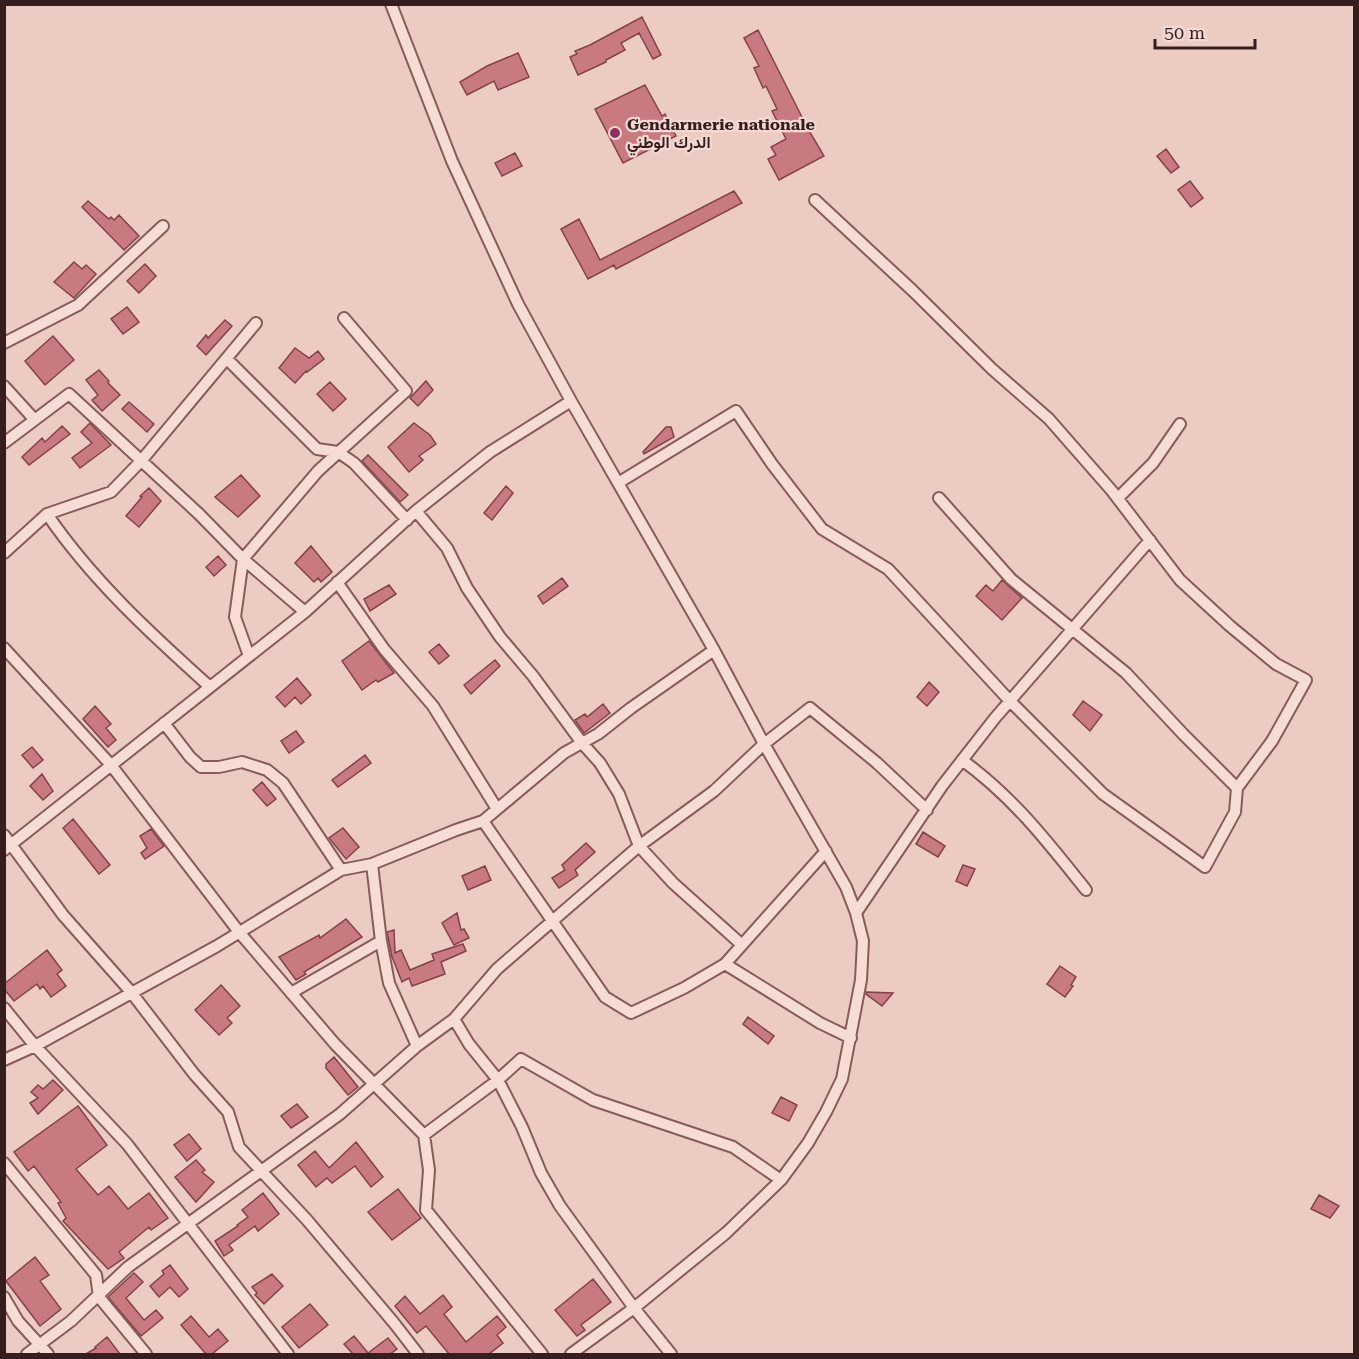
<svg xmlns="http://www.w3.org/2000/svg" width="1359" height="1359" viewBox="0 0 1359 1359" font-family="'Roboto Serif',Vazirmatn,serif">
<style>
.building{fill:#c97a81;stroke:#834148;stroke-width:1.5}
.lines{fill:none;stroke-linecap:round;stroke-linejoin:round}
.street-casing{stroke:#855c5a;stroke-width:14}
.street{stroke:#f7dcd5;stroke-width:10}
.poi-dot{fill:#912d60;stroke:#f4d9d2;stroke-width:2}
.labels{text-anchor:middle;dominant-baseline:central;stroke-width:4.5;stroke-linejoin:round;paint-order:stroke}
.poi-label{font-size:16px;font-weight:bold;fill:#361e1e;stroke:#f4d9d2;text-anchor:start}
</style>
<rect width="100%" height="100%" fill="#eccbc3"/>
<path class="building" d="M642 17 661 55 653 59 639 33 621 43 625 50 606 60V62L578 75 570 57 577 54 575 51 590 45Z
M758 30 808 129 824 156 779 180 768 159 776 155 771 147 786 139 772 111 777 109 766 86 763 88 754 68 759 66 744 38Z
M518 53 529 77 498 90 494 81 467 95 460 82 487 66Z
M645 85 662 116 665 114 676 136 623 163 595 109Z
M1166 149 1179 167 1171 173 1157 156Z
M515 153 522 166 502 176 495 163Z
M1190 181 1203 198 1191 207 1178 190Z
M734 191 742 203 616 269 614 265 588 279 561 229 579 219 600 260Z
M88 201 109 219 111 217 114 220 119 215 139 236 124 250 82 207Z
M74 262 82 269 86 265 96 274 74 298 54 282Z
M145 264 156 276 139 293 127 281Z
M127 307 139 322 123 334 111 319Z
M225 320 232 326 206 355 197 346 206 335 208 338Z
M53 336 74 360 45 385 25 361Z
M295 348 309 358 318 351 324 359 307 372 306 371 295 383 279 368Z
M99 370 109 381 108 383 120 395 102 411 92 400 98 395 86 380Z
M426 381 433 390 418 406 410 398Z
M330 382 346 399 333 411 317 394Z
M129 402 154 424 147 432 122 409Z
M90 423 111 445 80 468 72 458 92 443 81 432Z
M414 423 430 435 436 444 419 456 423 460 409 472 388 447Z
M62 426 70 434 29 465 22 457 42 438 45 442Z
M666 427H671L674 437 644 454 643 452Z
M368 455 408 495 400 502 362 461Z
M241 475 260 496 238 517 215 497Z
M506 486 513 493 492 520 484 513Z
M149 488 161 501 139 527 126 516 142 497 140 496Z
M311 546 332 572 321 582 318 578 314 582 295 563Z
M218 556 226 565 214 576 206 567Z
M562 578 568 586 543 604 538 596Z
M1002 580 1022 598 1002 620 976 596 986 585 993 591Z
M389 585 396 594 370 611 364 599Z
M369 641 394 673 378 682 376 680 362 690 342 661Z
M439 644 449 656 439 664 429 652Z
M495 660 500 666 471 694 464 685Z
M297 678 311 695 301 704 295 697 285 707 276 697Z
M929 682 939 692 927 706 917 697Z
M1083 701 1102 715 1090 731 1073 715Z
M603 704 610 713 584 733 575 720 585 714 587 717Z
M95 706 111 724 106 728 116 740 108 747 83 719Z
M296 731 304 742 289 753 281 741Z
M32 747 43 760 33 768 22 755Z
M365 755 371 763 338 787 332 780Z
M42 774 53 791 43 800 30 786Z
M262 782 276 799 267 806 253 790Z
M73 819 110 865 99 874 63 828Z
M343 828 359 847 346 859 329 838Z
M151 829 164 846 145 859 141 853 147 848 140 836Z
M923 832 945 846 938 857 916 844Z
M586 843 595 852 575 870 578 875 559 888 552 878 565 870 562 865Z
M963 865 975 869 967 886 956 881Z
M485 866 491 880 468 890 462 876Z
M457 913 461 930 464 929 469 938 454 945 442 923Z
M346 919 362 937 304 972 306 974 296 980 279 957 319 935 320 938Z
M394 930 395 953 401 950 410 970 434 960 432 954 463 944 466 951 441 962 445 974 412 986 409 978 402 982 392 957 387 932Z
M47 950 62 970 57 974 66 986 51 997 43 986 40 989 37 984 14 1001 4 989V984Z
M1060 966 1076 977 1071 985 1073 986 1065 997 1047 984Z
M221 985 240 1006 227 1018 232 1023 219 1035 195 1010Z
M866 992 893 993 882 1006 866 994Z
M748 1017 774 1036 768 1044 743 1024Z
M334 1057 358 1087 348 1095 326 1068V1064Z
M53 1080 63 1090 38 1114 30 1103 38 1098 31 1092 38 1085 43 1089Z
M781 1097 797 1105 789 1121 772 1113Z
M297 1104 308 1117 291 1128 281 1116Z
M78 1106 107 1145 76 1169 98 1195 109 1186 128 1209 149 1193 168 1218 151 1230 149 1227 119 1252 124 1258 108 1269 63 1221 66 1218 58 1203 61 1202 34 1166 28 1171 14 1152Z
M189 1134 201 1149 187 1161 174 1145Z
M356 1142 383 1177 371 1187 355 1166 332 1183 327 1178 316 1187 298 1165 315 1151 329 1168Z
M196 1160 205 1170 202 1172 214 1182 196 1202 175 1177Z
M398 1189 421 1218 392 1240 368 1212Z
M263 1193 279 1214 258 1231 255 1226 229 1245 233 1250 224 1256 215 1241 238 1226 237 1225 248 1217 242 1210Z
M1319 1195 1339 1206 1330 1218 1311 1209Z
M35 1257 49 1275 40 1281 61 1309 40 1326 6 1281Z
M170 1265 188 1289 179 1297 170 1287 159 1297 150 1286 164 1274 162 1271Z
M134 1273 143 1282 126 1298 144 1320 156 1310 163 1318 141 1336 108 1297Z
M272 1274 283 1286 264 1304 255 1295 257 1293 252 1287Z
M593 1279 611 1302 581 1325 585 1330 577 1336 555 1310Z
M443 1295 452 1307 444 1314 466 1342 497 1316 506 1327 497 1335 503 1343 489 1354H449L426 1326 417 1333 395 1306 405 1296 420 1314Z
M310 1304 328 1325 299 1348 282 1327Z
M191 1316 209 1337 218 1329 228 1341 212 1354H206L181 1325Z
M354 1336 368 1353 388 1338 397 1349 390 1354H353L344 1344Z
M107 1337 120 1354H86L96 1348 95 1347Z"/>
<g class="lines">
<defs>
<path id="street" d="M391 4 452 161 518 304 571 401 714 650 764 744 846 887 856 913 863 941 861 980 842 1079 826 1112 808 1143 781 1180 726 1233 634 1308 571 1354
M4 343 78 305 163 226
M227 359 317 449 338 452 354 463 407 520
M4 386 34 419
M4 443 69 394 199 514 243 559 305 612
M618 483 736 411 772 464 822 529 888 569 1009 700 1103 794 1205 867 1235 812 1237 788 1272 741 1306 680 1276 664 1230 626 1180 580 1112 491 1049 419 992 369 912 290 815 200
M939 498 1011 579 1126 673 1183 734 1237 788
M1118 498 1153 463 1180 424
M416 511 447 548 467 588 500 637 533 676 582 743 600 763 619 794 639 846 673 883 741 944
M47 514C92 580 151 634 210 687
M4 553 47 514 111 492 141 461 256 323
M337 582 384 649 433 706 497 809
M4 648 111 765 239 932 335 1044 424 1135 429 1170 426 1210 542 1354
M714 650 631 708 598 734 564 753 483 821 605 997 631 1013 684 988 725 964 826 851
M249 656 235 617 243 559 318 471 406 391 344 318
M164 723 190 757 201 767H219L242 762 267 770 283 783 341 870
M962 760C1013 797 1047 841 1086 890
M4 835 63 915 131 992 194 1074 228 1112 239 1147 307 1220 394 1323 418 1354
M4 850 305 612 416 511 490 452 571 401
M372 864 381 941 389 983 417 1046
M856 913 942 786 995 718 1150 540
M725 964 820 1023 851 1038
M291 993 381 941
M4 1008 35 1046 127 1144 288 1354
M454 1019 469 1044 498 1080 522 1127 541 1173 560 1206 634 1308 671 1354
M4 1060 35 1046 217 946 341 870 372 864 456 830 483 821
M424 1135 498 1080 521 1059 593 1100 733 1147 781 1180
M4 1163 96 1275 99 1297 146 1354
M4 1297 18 1321 48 1354
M27 1354 71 1321 128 1267 340 1114 417 1046 454 1019 497 969 639 846 714 791 764 744 810 708 877 763 927 810"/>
</defs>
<use href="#street" class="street-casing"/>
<use href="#street" class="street"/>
</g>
<circle class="poi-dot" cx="615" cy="133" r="6"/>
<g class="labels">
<g class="poi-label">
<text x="627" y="124">Gendarmerie nationale<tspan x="627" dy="18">الدرك الوطني</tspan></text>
</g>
</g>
<rect width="1359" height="1359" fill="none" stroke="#361e1e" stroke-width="12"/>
<path d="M1155 39v9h100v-9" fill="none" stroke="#361e1e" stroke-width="3"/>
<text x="1164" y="39" font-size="18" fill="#361e1e" stroke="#f4d9d2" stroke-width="4.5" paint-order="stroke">50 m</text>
</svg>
